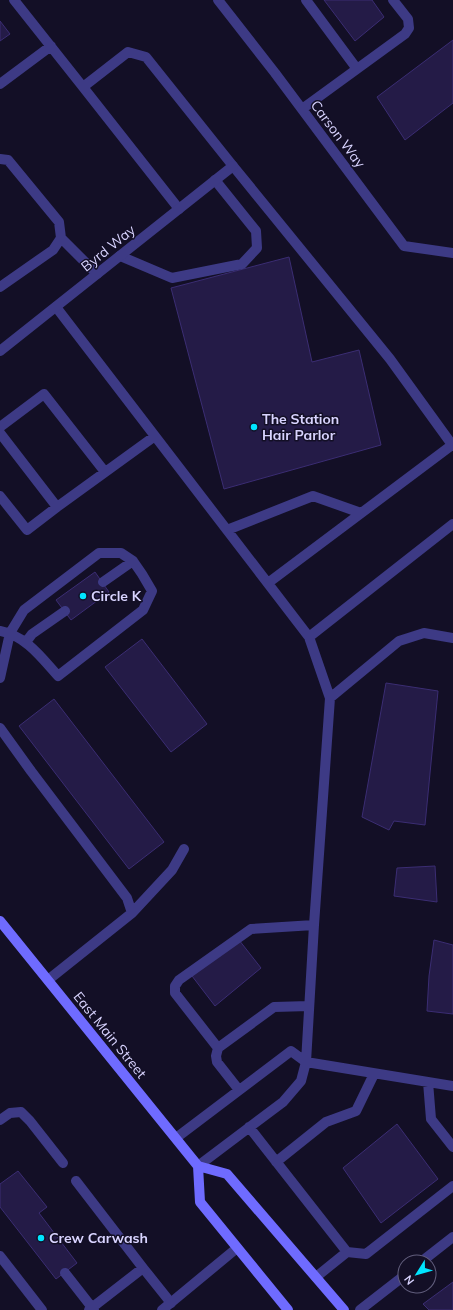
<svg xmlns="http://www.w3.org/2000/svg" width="453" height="1310" viewBox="0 0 453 1310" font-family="Mulish,sans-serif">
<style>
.building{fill:#241b47;stroke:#3b2d73}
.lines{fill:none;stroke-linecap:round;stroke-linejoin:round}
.service{stroke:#3d3a85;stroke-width:10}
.minor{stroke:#3d3a85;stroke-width:10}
.secondary{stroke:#6f6bff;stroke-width:10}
.poi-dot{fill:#00e5ff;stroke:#130f26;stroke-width:1.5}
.labels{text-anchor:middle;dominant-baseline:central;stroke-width:3;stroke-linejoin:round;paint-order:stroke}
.street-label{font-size:14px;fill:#d9d4ff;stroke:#130f26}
.poi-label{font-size:14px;font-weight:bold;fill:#d9d4ff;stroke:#130f26;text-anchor:start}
</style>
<rect width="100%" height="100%" fill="#130f26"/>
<path class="building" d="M324 0H372L384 17 355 41Z
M0 21 10 34 0 41Z
M453 40V103L405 140 377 97Z
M289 257 312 362 359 350 381 445 224 489 171 288Z
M95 572 109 592 71 620 56 600Z
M142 639 207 724 171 752 105 667Z
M386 683 438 691 425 825 394 821 389 830 362 817Z
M54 699 164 842 129 869 19 726Z
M435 866 437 902 394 896 397 868Z
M239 940 261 968 215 1006 192 976Z
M434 940 453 945V1014L427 1011 429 976Z
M397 1124 438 1179 381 1223 343 1168Z
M18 1171 47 1207 39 1213 77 1263 56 1279 0 1207V1184Z
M453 1282V1310H429L423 1304Z"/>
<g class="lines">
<path class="service" d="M14 0 83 87
M218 0 275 73 404 246 453 253
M306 0 357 69
M0 84 51 46
M302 109 405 34 409 28 408 19 393 0
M0 159 8 160 59 222 61 238 53 250 0 287
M179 209 83 87 128 52 146 57 233 166 390 359 453 446
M61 238 97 274
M120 256 172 278 242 264 257 248 256 231 215 180
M56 307 309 637 330 698 314 925 306 1062 301 1081 283 1102 198 1166
M0 427 44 394 105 472
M0 433 57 507 155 436
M0 496 27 530 57 507
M227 530 313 496 361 513
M268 583 452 445
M0 631C26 636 41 657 58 676L143 610 152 591 142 574 133 561
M309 637 453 524
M26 642 32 634 65 611
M0 678 10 633 24 610 99 553H121L133 561 103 582
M330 698 399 641 424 633 453 638
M0 728 31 771 127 898 132 913
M48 980 132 913 172 870 184 849
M218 1048 175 993V986L179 980 251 929 314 925
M428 1082 431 1119 453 1147
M239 1090 217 1062 216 1056 218 1048 274 1007 309 1006
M0 1120 10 1113 21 1112 30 1121 63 1163
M249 1127 347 1252 316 1277
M176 1138 291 1051 306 1062 453 1086
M276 1162 326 1122 356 1111 374 1074
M76 1181 143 1268
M347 1252 366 1254 453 1186
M0 1256 42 1310
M421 1262 453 1237
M65 1273 94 1310
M89 1310 143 1268 171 1303
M360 1310 405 1275"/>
<path class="minor" d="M0 351 233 166
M162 1310 237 1248"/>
<path class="secondary" d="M0 921 198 1166 227 1174 344 1310
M198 1166 200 1202 288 1310"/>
</g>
<g class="poi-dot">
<circle cx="254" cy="427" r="4"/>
<circle cx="83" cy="596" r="4"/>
<circle cx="41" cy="1238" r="4"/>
</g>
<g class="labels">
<g class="street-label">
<text transform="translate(338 134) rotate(53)">Carson Way</text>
<text transform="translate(108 248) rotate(-39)">Byrd Way</text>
<text transform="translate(110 1035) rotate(51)">East Main Street</text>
</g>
<g class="poi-label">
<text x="262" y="419">The Station<tspan x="262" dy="16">Hair Parlor</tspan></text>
<text x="91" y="596">Circle K</text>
<text x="49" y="1238">Crew Carwash</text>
</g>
</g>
<g transform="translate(417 1274) rotate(233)"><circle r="19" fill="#130f26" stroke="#625e7d"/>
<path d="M0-3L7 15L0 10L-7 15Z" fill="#00e5ff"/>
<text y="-6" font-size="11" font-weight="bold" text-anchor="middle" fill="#d9d4ff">N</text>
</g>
</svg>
